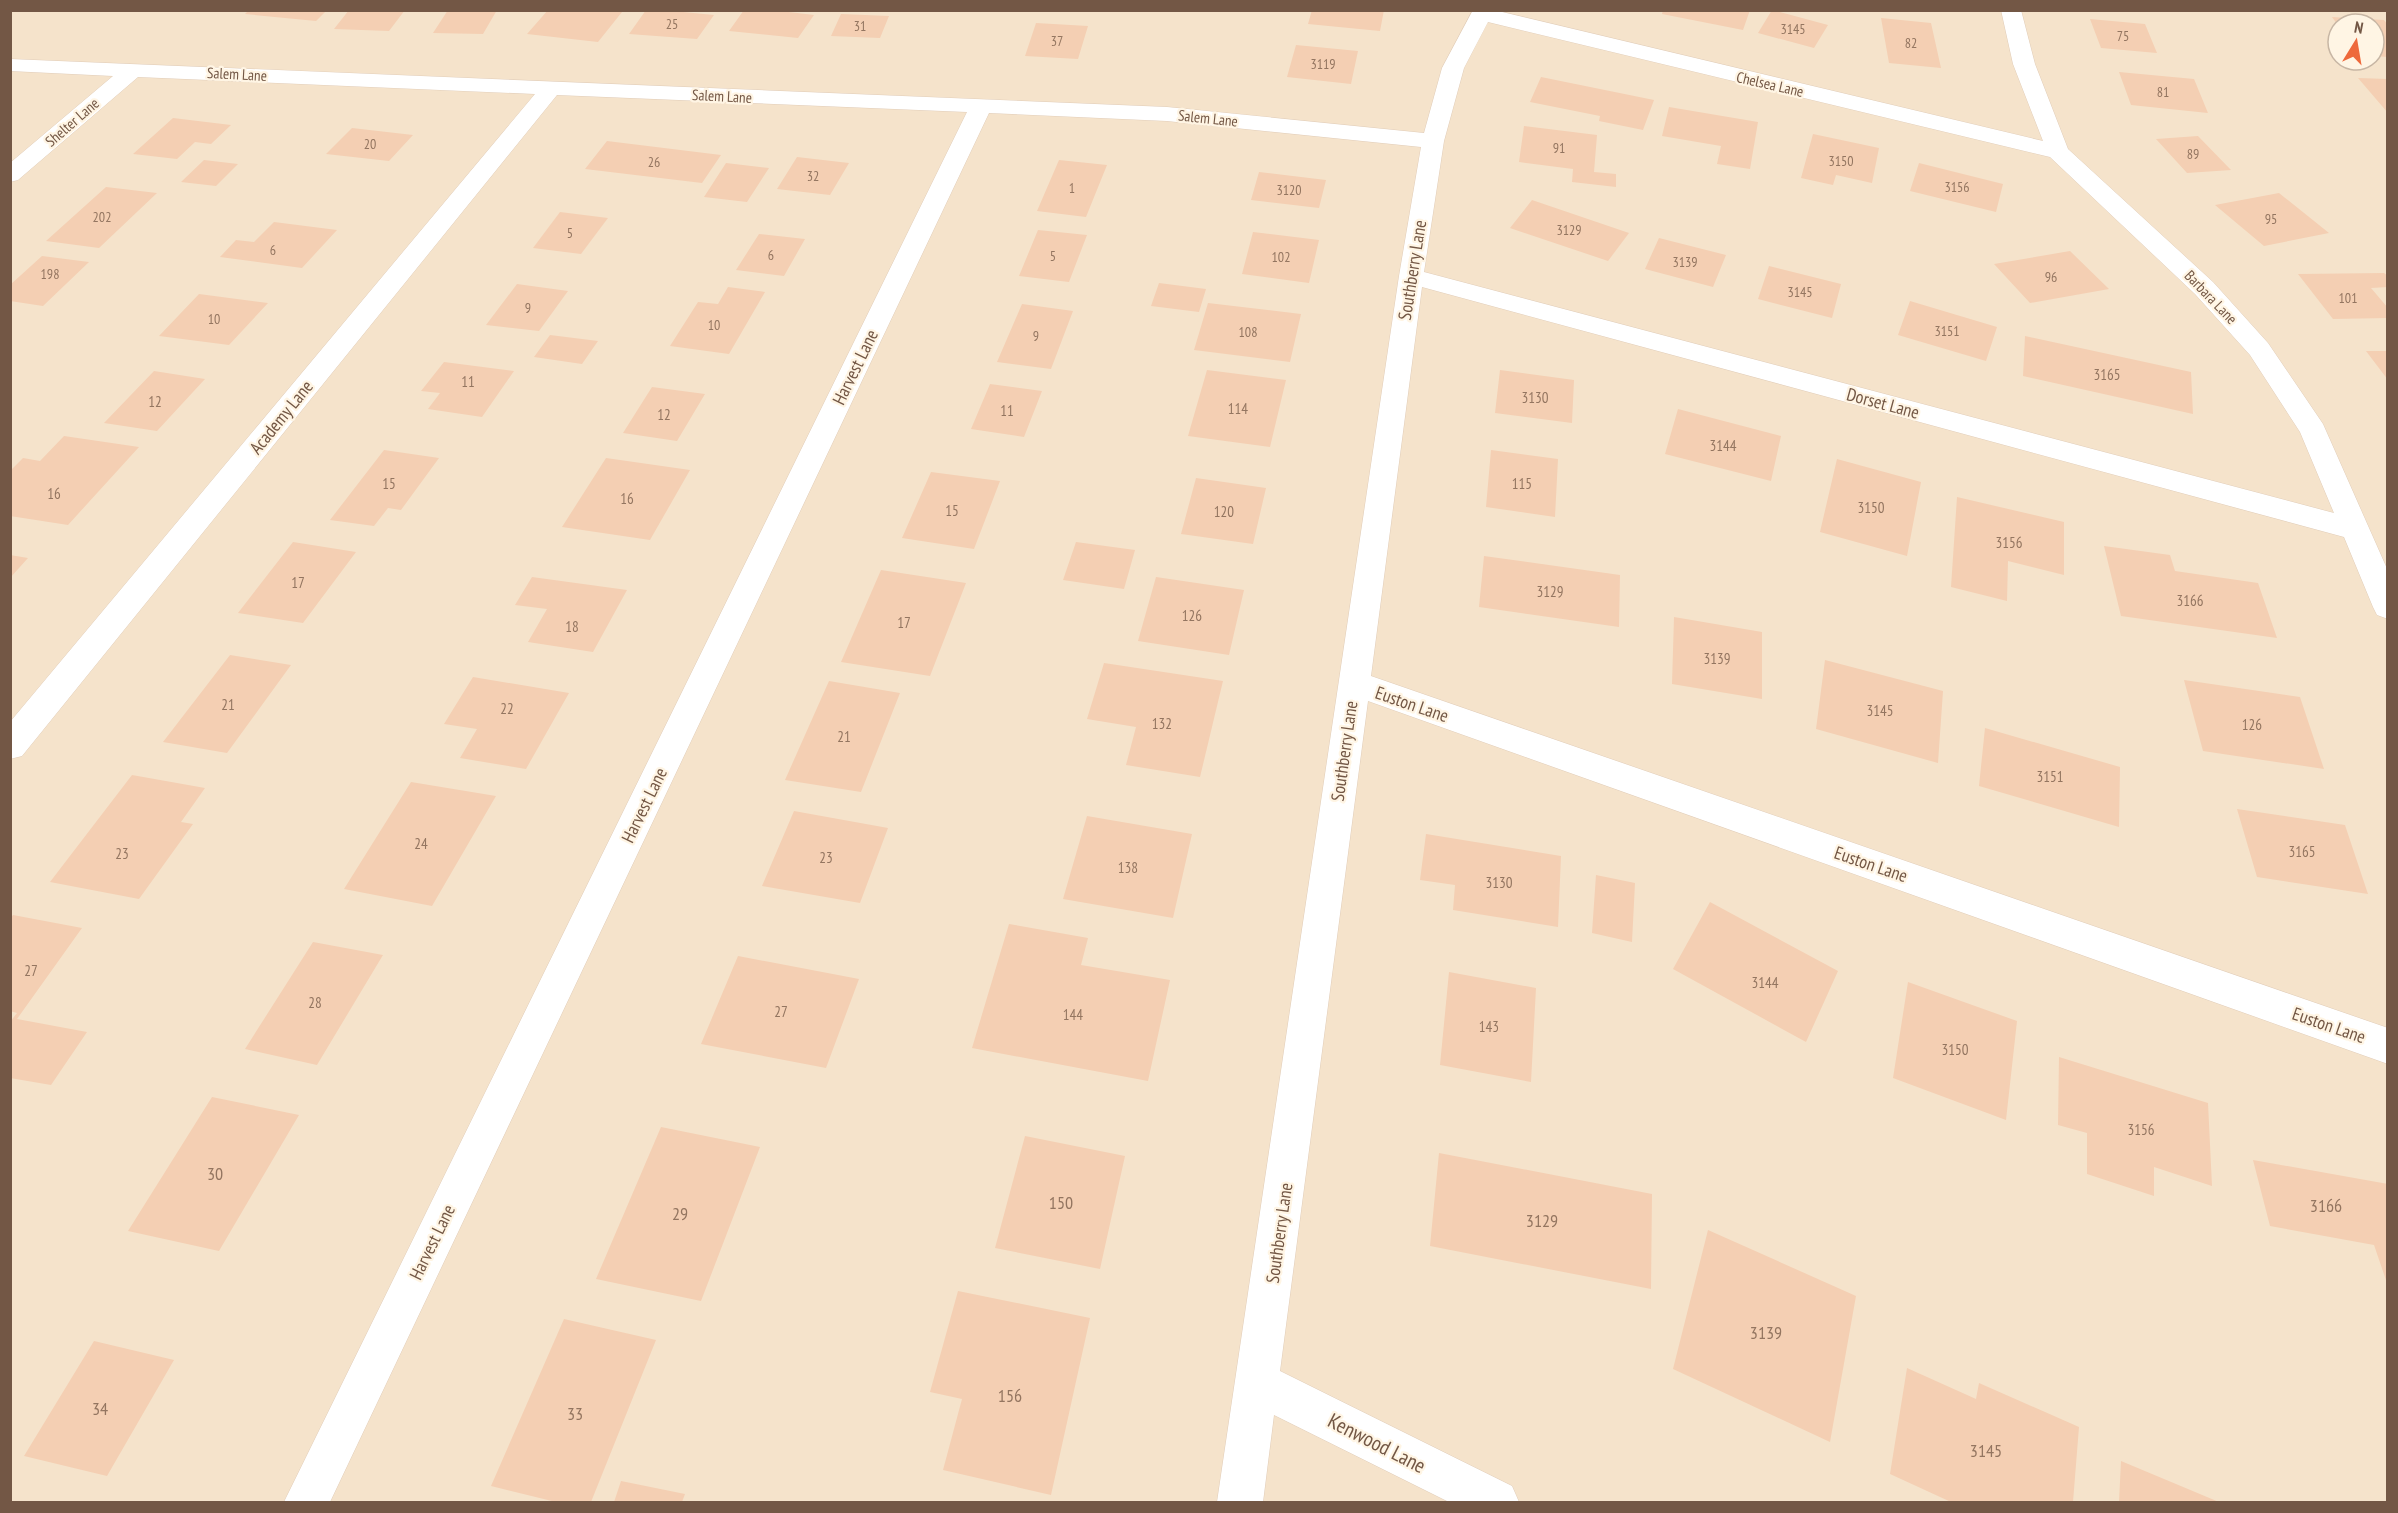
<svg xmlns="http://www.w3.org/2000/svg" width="2398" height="1513" viewBox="0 0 2398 1513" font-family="'PT Sans Narrow',sans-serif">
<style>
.residential{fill:#f5e3cb;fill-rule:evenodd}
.building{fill:#f4cfb3}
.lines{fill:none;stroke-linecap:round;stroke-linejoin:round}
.street-casing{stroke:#e1cdb9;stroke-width:1}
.street{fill:#fff;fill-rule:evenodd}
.labels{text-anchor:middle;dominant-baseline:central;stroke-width:4.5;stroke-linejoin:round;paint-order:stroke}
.far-number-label{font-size:14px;fill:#937560}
.far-street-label{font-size:15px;fill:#735745;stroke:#fff5e4}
.number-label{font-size:15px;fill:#937560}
.street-label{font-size:18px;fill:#735745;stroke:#fff5e4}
.near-number-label{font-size:18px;fill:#937560}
.near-street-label{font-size:21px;fill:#735745;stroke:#fff5e4}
</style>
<rect width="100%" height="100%" fill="#fdf2dd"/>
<path class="residential" d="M10 11H2387V1502H11ZM2338 24H2374V60H2338Z"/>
<path class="building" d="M249 10H327L316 21 245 14Z
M349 10H405L389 31 334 29Z
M448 10H497L483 34 433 33Z
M548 10H605L622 12 598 42 527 34Z
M646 10H663L714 15 697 39 629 34Z
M744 10H772L814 15 798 38 729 31Z
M1312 10H1384L1380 31 1308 24Z
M1663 10H1750L1743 30 1662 14Z
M1772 10 1828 25 1814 48 1758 33Z
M841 14 889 16 880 38 831 36Z
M2332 17 2384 20 2388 25V57L2374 56V24H2337Z
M1881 18 1931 23 1941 68 1889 63Z
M2090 19 2145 24 2157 53 2101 48Z
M1036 23 1088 26 1078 59 1025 56Z
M1296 45 1358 51 1351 84 1287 77Z
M2119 72 2194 79 2208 113 2131 105Z
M1541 77 1654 100 1643 130 1599 121 1600 116 1530 102Z
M2358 78 2388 79V113Z
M1669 107 1758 122 1750 169 1717 164 1721 146 1662 136Z
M173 118 231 125 211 144 195 142 177 159 133 154Z
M1524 126 1597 135 1594 172 1616 174V187L1572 182 1573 169 1519 162Z
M352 128 413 135 389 161 326 154Z
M1813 134 1879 148 1872 183 1836 175 1833 185 1801 178Z
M2198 136 2231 170 2187 173 2156 139Z
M607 141 721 155 702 183 585 169Z
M797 157 849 163 830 195 777 189Z
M204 160 238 164 216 186 181 182Z
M1059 160 1107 165 1086 217 1037 211Z
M726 163 769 168 747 202 704 197Z
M1919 163 2003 184 1996 212 1910 191Z
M1259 172 1326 180 1319 208 1251 200Z
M106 187 157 193 99 248 46 241Z
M2279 193 2329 233 2264 246 2215 205Z
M1532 200 1629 233 1608 261 1510 228Z
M560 212 608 218 581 254 533 248Z
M274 222 337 230 302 268 220 257 236 240 254 242Z
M1038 230 1087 235 1069 282 1019 276Z
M1253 232 1319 240 1309 283 1242 274Z
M759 234 805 239 784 276 736 270Z
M1659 238 1726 255 1713 287 1645 269Z
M2070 251 2109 289 2030 303 1994 264Z
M42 256 89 262 43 306 10 301V285Z
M1769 266 1841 284 1832 318 1758 299Z
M2384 273 2388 276V287L2371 288 2388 308V318L2333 319 2298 274Z
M1159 283 1206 289 1199 312 1151 306Z
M517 284 568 291 539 331 486 325Z
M728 287 765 292 729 354 670 346 698 302 718 304Z
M199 294 268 303 229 345 159 336Z
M1910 301 1997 327 1986 361 1898 335Z
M1208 303 1301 314 1290 362 1194 350Z
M1022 304 1073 311 1051 369 997 362Z
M550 335 598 341 582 364 534 357Z
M2025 336 2191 372 2193 414 2023 376Z
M2366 351H2388V380Z
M444 362 514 371 482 417 428 409 440 393 421 391Z
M1207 370 1286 380 1270 447 1188 436Z
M1500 370 1574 380 1572 423 1495 413Z
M154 371 205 379 157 431 104 423Z
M990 384 1042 391 1024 437 971 429Z
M652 387 705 394 677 441 623 433Z
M1678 409 1781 436 1771 481 1665 454Z
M64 436 139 447 68 525 10 516V471L23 458 40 461Z
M384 450 439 458 401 510 388 508 374 526 330 520Z
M1491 450 1558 459 1555 517 1486 507Z
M606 458 690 470 650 540 562 527Z
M1837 459 1921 482 1907 556 1820 532Z
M931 472 1000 481 974 549 902 538Z
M1196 478 1266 488 1253 544 1181 534Z
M1957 497 2064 522V575L2008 561 2007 601 1951 587Z
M293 542 356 552 303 623 238 613Z
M1076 542 1135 550 1124 589 1063 580Z
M2104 546 2170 555 2175 571 2258 583 2277 638 2121 616Z
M10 555 28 558 10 578Z
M1484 556 1620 575 1619 627 1479 607Z
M881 570 966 583 930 676 841 662Z
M532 577 627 590 593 652 528 642 547 609 515 605Z
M1156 577 1244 590 1229 655 1138 641Z
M1674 617 1762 632V699L1672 684Z
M230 655 291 665 227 753 163 742Z
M1825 660 1943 691 1938 763 1816 729Z
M1104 663 1223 681 1200 777 1126 765 1136 727 1087 719Z
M473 677 569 693 526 769 460 758 477 729 444 724Z
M2184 680 2300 697 2324 769 2203 751Z
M829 681 900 693 861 792 785 780Z
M1985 728 2120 767 2119 827 1979 786Z
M132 775 205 788 181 822 193 824 139 899 50 882Z
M411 782 496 796 432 906 344 889Z
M2237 809 2345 825 2368 894 2257 877Z
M794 811 888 828 860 903 762 886Z
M1087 816 1192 834 1173 918 1063 899Z
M1426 834 1561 856 1558 927 1453 910 1455 885 1420 880Z
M1596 875 1635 883 1632 942 1592 933Z
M1710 902 1838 971 1806 1042 1673 969Z
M13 915 82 928 17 1019 87 1032 51 1085 10 1078V1022L17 1013 10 1011V919Z
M1009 924 1088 938 1081 965 1170 980 1148 1081 972 1048Z
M313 942 383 955 317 1065 245 1049Z
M738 956 859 979 826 1068 701 1044Z
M1449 972 1536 988 1531 1082 1440 1065Z
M1908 982 2017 1021 2006 1120 1893 1078Z
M2059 1057 2208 1103 2212 1186 2154 1167V1196L2087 1174V1133L2058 1125Z
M212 1097 299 1115 219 1251 128 1231Z
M661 1127 760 1147 701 1301 596 1279Z
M1025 1136 1125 1156 1100 1269 995 1248Z
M1439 1153 1652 1194 1651 1289 1430 1246Z
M2253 1160 2388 1184V1286L2374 1245 2270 1226Z
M1708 1230 1856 1296 1830 1442 1673 1369Z
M958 1291 1090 1318 1051 1495 943 1470 962 1399 930 1392Z
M564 1319 656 1340 591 1502H556L491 1486Z
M94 1341 174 1360 107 1476 24 1456Z
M1907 1368 1976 1399 1979 1383 2079 1427 2073 1502H1951L1890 1474Z
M2121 1461 2219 1502H2119Z
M621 1481 685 1494 682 1502H614Z"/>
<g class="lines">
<defs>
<path id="street" d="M1473 10H1494L2043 141 2013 64 2001 10H2021L2035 64 2068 149 2213 282 2268 343 2323 424 2388 571V619L2377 615 2373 607 2344 537 1422 287 1371 676 2388 1028V1064L1368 701 1280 1371 1512 1486 1519 1502H1449L1274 1415 1263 1502H1217L1399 276 1421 147 1167 121 989 113 330 1502H284L967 112 557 95 22 756 10 759V722L535 94 138 77 18 180 10 182V163L113 76 10 71V59L1167 107 1424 133 1442 68ZM1488 22 2050 157 2195 294 2250 355 2300 432 2334 513 1424 272 1444 141 1464 68Z"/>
</defs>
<use href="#street" class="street-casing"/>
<use href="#street" class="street"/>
</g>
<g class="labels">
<g class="far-number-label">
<text x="672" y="24">25</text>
<text x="860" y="26">31</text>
<text x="1793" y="29">3145</text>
<text x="2123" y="36">75</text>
<text x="1057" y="41">37</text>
<text x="1911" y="43">82</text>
<text x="1323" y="64">3119</text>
<text x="2163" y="92">81</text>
<text x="370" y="144">20</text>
<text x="1559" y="148">91</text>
<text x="2193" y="154">89</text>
<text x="1841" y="161">3150</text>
<text x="654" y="162">26</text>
<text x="813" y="176">32</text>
<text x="1957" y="187">3156</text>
<text x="1072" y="188">1</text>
<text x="1289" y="190">3120</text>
<text x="102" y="217">202</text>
<text x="2271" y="219">95</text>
<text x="1569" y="230">3129</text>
<text x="570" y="233">5</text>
<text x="273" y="250">6</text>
<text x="771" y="255">6</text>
<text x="1053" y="256">5</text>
<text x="1281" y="257">102</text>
<text x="1685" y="262">3139</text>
<text x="50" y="274">198</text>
<text x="2051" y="277">96</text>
<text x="1800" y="292">3145</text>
<text x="2348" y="298">101</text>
<text x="528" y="308">9</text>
<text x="214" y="319">10</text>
<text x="714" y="325">10</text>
<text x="1947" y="331">3151</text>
<text x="1248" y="332">108</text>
<text x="1036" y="336">9</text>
</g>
<g class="far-street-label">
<text transform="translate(237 74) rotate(3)">Salem Lane</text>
<text transform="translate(1770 84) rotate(13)">Chelsea Lane</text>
<text transform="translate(722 96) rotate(3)">Salem Lane</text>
<text transform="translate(1208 118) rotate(6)">Salem Lane</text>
<text transform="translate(72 122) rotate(-41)">Shelter Lane</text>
<text transform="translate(2211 297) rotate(46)">Barbara Lane</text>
</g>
<g class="number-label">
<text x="2107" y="374">3165</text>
<text x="468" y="381">11</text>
<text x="1535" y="397">3130</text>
<text x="155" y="401">12</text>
<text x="1238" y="408">114</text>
<text x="1007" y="410">11</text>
<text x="664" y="414">12</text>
<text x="1723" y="445">3144</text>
<text x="389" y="483">15</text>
<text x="1522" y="483">115</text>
<text x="54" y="493">16</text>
<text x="627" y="498">16</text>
<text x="1871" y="507">3150</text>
<text x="952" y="510">15</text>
<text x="1224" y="511">120</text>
<text x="2009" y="542">3156</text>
<text x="298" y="582">17</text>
<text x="1550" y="591">3129</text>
<text x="2190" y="600">3166</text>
<text x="1192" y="615">126</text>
<text x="904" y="622">17</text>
<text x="572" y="626">18</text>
<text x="1717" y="658">3139</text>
<text x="228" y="704">21</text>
<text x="507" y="708">22</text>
<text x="1880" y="710">3145</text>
<text x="1162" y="723">132</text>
<text x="2252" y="724">126</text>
<text x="844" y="736">21</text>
<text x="2050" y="776">3151</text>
<text x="421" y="843">24</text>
<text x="2302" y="851">3165</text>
<text x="122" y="853">23</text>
<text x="826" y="857">23</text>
<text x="1128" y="867">138</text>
<text x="1499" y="882">3130</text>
<text x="31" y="970">27</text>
<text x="1765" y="982">3144</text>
<text x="315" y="1002">28</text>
<text x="781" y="1011">27</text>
<text x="1073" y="1014">144</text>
<text x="1489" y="1026">143</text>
<text x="1955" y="1049">3150</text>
<text x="2141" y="1129">3156</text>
</g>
<g class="street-label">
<text transform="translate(1412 270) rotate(-81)">Southberry Lane</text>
<text transform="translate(855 367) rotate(-64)">Harvest Lane</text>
<text transform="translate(1883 403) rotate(15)">Dorset Lane</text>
<text transform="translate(281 417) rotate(-51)">Academy Lane</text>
<text transform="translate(1412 704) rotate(19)">Euston Lane</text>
<text transform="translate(1344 751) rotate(-82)">Southberry Lane</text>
<text transform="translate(644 805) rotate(-64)">Harvest Lane</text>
<text transform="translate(1871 864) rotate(19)">Euston Lane</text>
<text transform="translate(2329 1025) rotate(19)">Euston Lane</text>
<text transform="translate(1279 1233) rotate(-82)">Southberry Lane</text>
<text transform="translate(432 1242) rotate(-64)">Harvest Lane</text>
</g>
<g class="near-number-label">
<text x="215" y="1173">30</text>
<text x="1061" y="1202">150</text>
<text x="2326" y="1205">3166</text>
<text x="680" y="1213">29</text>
<text x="1542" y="1220">3129</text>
<text x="1766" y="1332">3139</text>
<text x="1010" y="1395">156</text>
<text x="100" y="1408">34</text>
<text x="575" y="1413">33</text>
<text x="1986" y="1450">3145</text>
</g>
<g class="near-street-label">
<text transform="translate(1377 1443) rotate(27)">Kenwood Lane</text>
</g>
</g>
<rect width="2398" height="1513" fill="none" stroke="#735745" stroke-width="24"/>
<g transform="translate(2356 42) rotate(11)"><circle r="28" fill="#fff5e4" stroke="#c7b6a4" stroke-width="1.5"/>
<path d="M0-4.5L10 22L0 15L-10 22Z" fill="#ee693b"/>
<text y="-9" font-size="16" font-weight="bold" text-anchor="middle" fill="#735745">N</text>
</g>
</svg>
